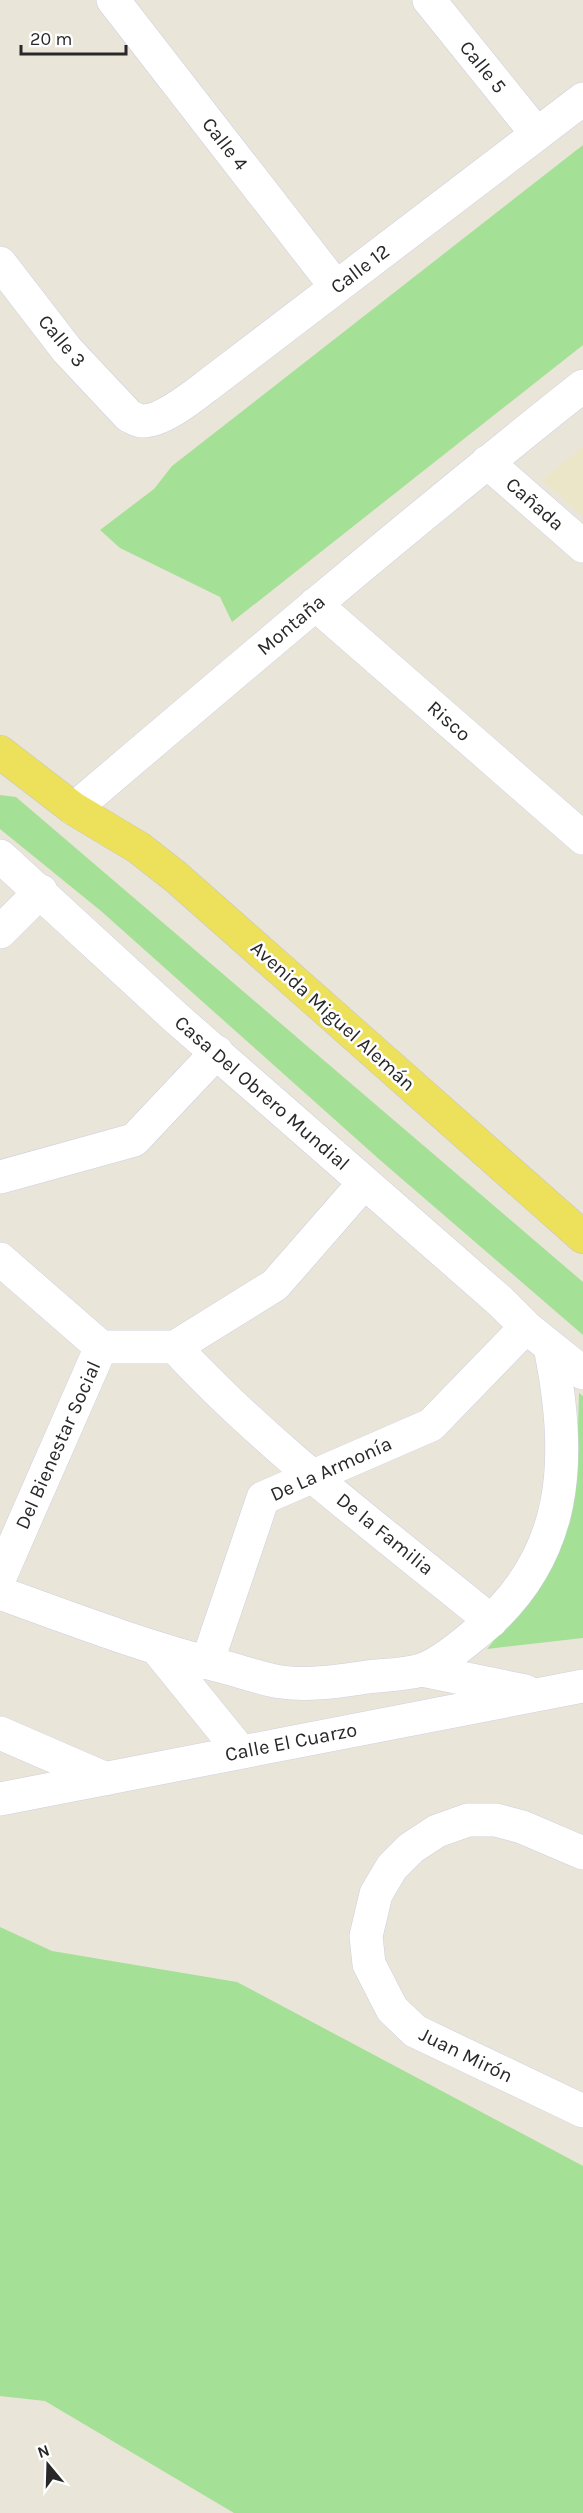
<svg xmlns="http://www.w3.org/2000/svg" width="583" height="2513" viewBox="0 0 583 2513" font-family="Karla,sans-serif">
<style>
.education{fill:#ece6c8}
.green{fill:#a4e096}
.lines{fill:none;stroke-linecap:round;stroke-linejoin:round}
.minor-casing{stroke:#cfcfe1;stroke-width:34}
.major-casing{stroke:#c7c7c7;stroke-width:34}
.minor{stroke:#fff;stroke-width:33}
.major{stroke:#ede05b;stroke-width:33}
.labels{text-anchor:middle;dominant-baseline:central;stroke-width:5;stroke-linejoin:round;paint-order:stroke}
.street-label{font-size:20px;fill:#282828;stroke:#fff}
</style>
<rect width="100%" height="100%" fill="#eae5d9"/>
<path class="education" d="M583 447V516L542 480Z"/>
<path class="green" d="M583 145V345L232 622 220 597 120 548 100 530 154 489 172 466Z
M0 795 16 797 583 1282V1335L380 1160 101 911 0 829Z
M579 1393 583 1396V1638L487 1649 534 1591 570 1523 577 1464Z
M0 1927 52 1951 237 1982 583 2166V2513H234L45 2401 0 2396Z"/>
<g class="lines">
<defs>
<path id="minor" d="M113 0 336 287
M429 0 537 134
M0 263 67 350 129 416C132 417 138 421 142 421 163 422 196 394 212 382L583 99
M487 462 583 546
M315 604 583 838
M74 809C242 666 410 523 583 386
M0 856 174 1016 500 1301 526 1327 583 1373
M0 932 41 891
M0 1177 134 1140 217 1052
M0 1259 101 1347
M175 1347C268 1448 385 1534 491 1621
M0 1577 101 1347H175L275 1285 364 1183
M0 1593C74 1620 148 1648 224 1667 243 1672 262 1679 281 1682 310 1686 339 1681 367 1677 384 1675 404 1675 421 1670 437 1665 461 1646 474 1635 570 1559 573 1458 550 1347
M158 1650 240 1751
M207 1663 263 1498 431 1425 526 1327
M422 1670 525 1691
M0 1733 106 1779
M0 1799 583 1686
M583 1853 522 1827 496 1820H468L437 1831 411 1848 392 1867 376 1894 366 1936 369 1964 392 2009 415 2031 583 2111"/>
<path id="major" d="M0 752 74 809 139 848 176 877 583 1237"/>
</defs>
<use href="#minor" class="minor-casing"/>
<use href="#major" class="major-casing"/>
<use href="#minor" class="minor"/>
<use href="#major" class="major"/>
</g>
<g class="labels">
<g class="street-label">
<text transform="translate(483 67) rotate(51)">Calle 5</text>
<text transform="translate(225 144) rotate(52)">Calle 4</text>
<text transform="translate(360 269) rotate(-37)">Calle 12</text>
<text transform="translate(62 341) rotate(50)">Calle 3</text>
<text transform="translate(535 504) rotate(41)">Cañada</text>
<text transform="translate(291 625) rotate(-40)">Montaña</text>
<text transform="translate(449 721) rotate(41)">Risco</text>
<text transform="translate(333 1016) rotate(42)">Avenida Miguel Alemán</text>
<text transform="translate(262 1093) rotate(41)">Casa Del Obrero Mundial</text>
<text transform="translate(58 1445) rotate(-66)">Del Bienestar Social</text>
<text transform="translate(331 1469) rotate(-24)">De La Armonía</text>
<text transform="translate(385 1534) rotate(39)">De la Familia</text>
<text transform="translate(291 1742) rotate(-11)">Calle El Cuarzo</text>
<text transform="translate(466 2055) rotate(26)">Juan Mirón</text>
</g>
</g>
<g transform="translate(48 2465) rotate(341)" stroke="#ffffff" stroke-width="4.5" paint-order="stroke">
<path d="M0-4.5L10 22L0 15L-10 22Z" fill="#282828"/>
<text y="-9" font-size="16" font-weight="bold" text-anchor="middle" fill="#282828">N</text>
</g>
<path d="M21 45v9h105v-9" fill="none" stroke="#282828" stroke-width="3"/>
<text x="30" y="45" font-size="18" fill="#282828" stroke="#ffffff" stroke-width="4.5" paint-order="stroke">20 m</text>
</svg>
